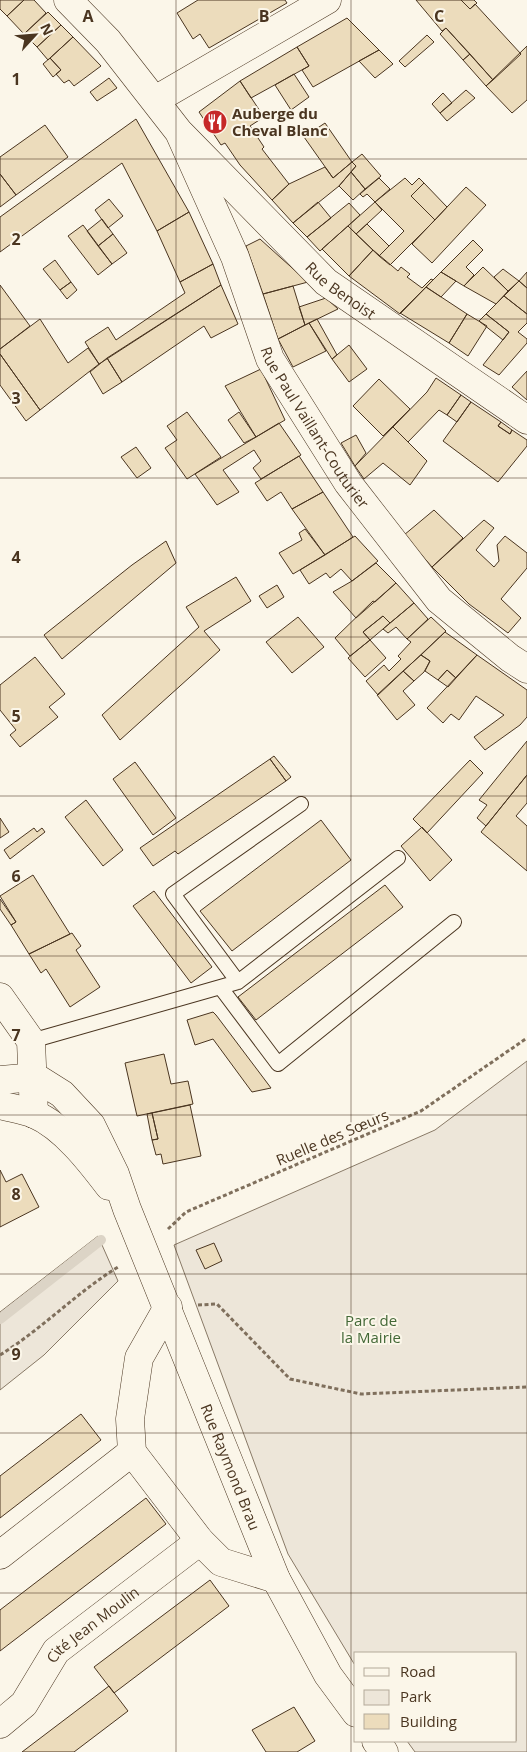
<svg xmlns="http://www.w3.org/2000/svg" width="527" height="1752" viewBox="0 0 527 1752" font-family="'Open Sans',sans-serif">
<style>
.green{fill:#ede6d9;stroke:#887966}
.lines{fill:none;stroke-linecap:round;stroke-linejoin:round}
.stream{stroke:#dcd4c6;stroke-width:10}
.building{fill:#ecdcbc;stroke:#4a3520}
.service-casing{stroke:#4a3520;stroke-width:16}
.minor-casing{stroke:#4a3520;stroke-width:29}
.tertiary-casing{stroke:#4a3520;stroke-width:29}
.path{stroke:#7f6f5c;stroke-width:3;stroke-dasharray:4 2.5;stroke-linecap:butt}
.service{stroke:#fbf6e9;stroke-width:14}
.minor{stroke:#fbf6e9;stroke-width:28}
.tertiary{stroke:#fbf6e9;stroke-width:28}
.grid{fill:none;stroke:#4a3520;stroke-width:1;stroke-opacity:0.55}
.labels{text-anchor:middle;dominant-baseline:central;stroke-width:4;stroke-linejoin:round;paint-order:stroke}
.poi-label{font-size:15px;font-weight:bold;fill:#4a3520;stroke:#fbf6e9;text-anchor:start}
.street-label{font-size:15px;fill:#4a3520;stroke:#fbf6e9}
.park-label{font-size:15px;fill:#436837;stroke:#fbf6e9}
.grid-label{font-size:16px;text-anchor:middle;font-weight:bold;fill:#4a3520;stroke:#fbf6e9;stroke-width:4;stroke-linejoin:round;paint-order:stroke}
</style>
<rect width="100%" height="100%" fill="#fbf6e9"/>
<path class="green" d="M527 1061V1752H415L407 1741H516V1653H356V1667L288 1554 174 1245 435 1130Z
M98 1236 118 1281 44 1355 0 1390V1312Z"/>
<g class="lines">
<path class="stream" d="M0 1319 101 1240"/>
</g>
<path class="building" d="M0 0H24L7 16 0 9Z
M24 0H34L46 13 24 34 7 16Z
M198 0H285L287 3 209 48 200 34 193 39 177 13Z
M416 0H461L470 9 475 4 521 54 493 80 446 28 442 31Z
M461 0H474L477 3 470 9Z
M48 12 61 25 37 47 24 34Z
M347 18 379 50 313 87 302 70 309 66 297 47Z
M61 25 73 37 48 60 37 47Z
M446 28 470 54 463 60 440 34Z
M427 35 434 42 405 67 399 61Z
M73 37 101 66 74 86 69 80 64 83 56 74 61 70 50 58Z
M527 46V100L512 113 486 86Z
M297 47 309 66 251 98 240 81Z
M379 50 393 64 375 78 359 61Z
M470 54 493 80 486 86 463 60Z
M50 58 61 70 53 77 43 64Z
M294 74 309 97 291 110 275 85Z
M109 78 117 88 97 101 90 92Z
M240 81 264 117 250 126 264 147 262 149 289 184 272 200 240 165 225 143 221 145 199 112Z
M466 90 475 98 447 121 440 113Z
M443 93 452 103 440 113 432 104Z
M136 119 189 212 157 231 122 163 0 252V217Z
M325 123 352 162 333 178 304 137Z
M45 125 68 157 16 195 0 174V157Z
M362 154 381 176 365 189 351 172 356 166 352 162Z
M352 162 356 166 339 186 293 223 272 200 289 184 325 167 333 178Z
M351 172 365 189 353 200 339 186Z
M0 174 16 195 0 207Z
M379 178 390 189 375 202 367 194 363 197 360 194Z
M405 178 412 185 419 178 424 183 411 196 435 220 390 265 379 256 404 231 375 202Z
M424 183 447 207 435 220 411 196Z
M466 187 486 205 432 263 412 244Z
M109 199 123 216 108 228 95 210Z
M318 202 331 218 307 237 293 223Z
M375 202 382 210 356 234 348 226Z
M349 203 360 215 320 251 307 237Z
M189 212 213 264 180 282 157 231Z
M102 219 113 234 98 246 87 231Z
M367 224 389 246 379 256 356 234Z
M83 225 112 264 98 275 68 236Z
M348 226 373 250 349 276 322 249Z
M113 234 127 253 112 264 98 246Z
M260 239 281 258 308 282 263 294 246 246Z
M473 240 483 250 466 267 474 275 464 286 441 272Z
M373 250 398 271 401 267 410 274 407 277 422 288 431 279 433 280 400 314 349 276Z
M55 260 71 282 60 290 43 269Z
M213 264 221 285 99 364 85 342 108 327 116 340 185 293 180 282Z
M483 267 508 291 496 304 464 286Z
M503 269 519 281 508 291 494 277Z
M441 272 456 281 441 297 426 287Z
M527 272V288L519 281Z
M519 281 527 288V314L504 296Z
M71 282 77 290 67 299 60 290Z
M0 285 30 326 0 349Z
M221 285 238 324 211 338 204 326 122 382 107 358Z
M293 286 305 325 278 339 263 294Z
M426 287 467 314 449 343 400 313Z
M504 296 527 314V323L518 332 527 339V343L499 375 483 365 509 332 486 314Z
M326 298 338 309 305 325 299 307Z
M467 314 487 326 468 356 449 343Z
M486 314 509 332 503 340 479 321Z
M40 319 68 363 88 348 99 364 40 410 0 354V349Z
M317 319 337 355 332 359 309 323Z
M309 323 326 351 293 367 278 339Z
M349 345 367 369 349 382 332 359Z
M0 354 40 410 26 421 0 385Z
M107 358 122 382 103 394 90 372Z
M261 369 285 420 256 437 225 386Z
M527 371V400L512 387Z
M436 378 461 395 447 415 439 410 408 442 393 427 427 392Z
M379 379 410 409 383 436 353 406Z
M461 395 471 402 457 422 447 415Z
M471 402 501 422 498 426 510 434 512 430 527 440V446L498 482 443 441Z
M187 412 221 457 187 479 165 448 177 440 167 426Z
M239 412 256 437 244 443 228 420Z
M501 422 512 430 510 434 498 426Z
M279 423 301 455 261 479 253 468 261 461 254 450 223 470 239 492 217 505 195 474Z
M393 427 427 461 410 485 383 463 364 479 355 466Z
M356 435 366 453 355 466 341 443Z
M136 447 151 468 137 478 121 457Z
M299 456 323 492 292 509 281 492 267 501 255 483Z
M323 492 353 537 325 555 292 509Z
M434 510 463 538 432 567 404 535Z
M484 520 494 528 476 550 494 567 499 561 497 545 505 536 527 553V568L501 599 521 618 508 633 469 604 432 567Z
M305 529 325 555 293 574 279 553 302 540 299 533Z
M355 536 378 561 352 581 341 569 330 578 326 573 309 584 300 570Z
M166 541 176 563 62 659 44 635 132 565Z
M376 563 396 583 356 618 333 592 352 581Z
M236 577 251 601 204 631 220 650 120 740 102 715 199 627 186 607Z
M396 583 414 603 390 623 383 616 363 632 370 640 350 656 335 638 373 601 375 602Z
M277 585 284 597 267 608 259 596Z
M414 603 428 619 407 639 396 627 388 633 383 629Z
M383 616 390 623 370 640 363 632Z
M298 617 324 647 292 673 266 642Z
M431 617 446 631 378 695 366 681 384 665 389 671 401 659 398 656 411 642 407 639Z
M445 632 477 655 456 678 447 670 438 680 425 671 430 661 421 655Z
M370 640 386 658 365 677 348 658Z
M421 655 430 661 424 672 414 681 403 671Z
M477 655 527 690V717L520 725 485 750 474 737 504 715 476 696 459 720 451 714 443 723 427 708Z
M35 657 65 694 49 707 58 717 20 747 10 735 16 730 0 710V685Z
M447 670 456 678 448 687 438 680Z
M403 671 414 681 403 691 415 705 397 720 377 695Z
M527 741V775L486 826 477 818 487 805 479 800Z
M274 756 291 777 286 781 270 759Z
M270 759 286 781 178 854 175 851 153 866 140 848Z
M470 760 483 773 427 833 413 819Z
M135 762 176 818 153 835 113 779Z
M527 775V803L516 816 527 826V871L481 832Z
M86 800 123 850 103 866 65 817Z
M0 818 9 832 0 838Z
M321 820 351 860 232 951 200 911Z
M422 827 452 860 430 881 401 846Z
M34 828 37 832 42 828 45 832 10 859 4 850Z
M33 875 70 934 29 954 11 925 16 922 0 896Z
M385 885 403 907 256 1020 238 997Z
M154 891 212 967 191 983 133 906Z
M0 899 16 922 11 925 0 909Z
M72 933 81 946 76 950 100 987 70 1007 46 969 41 973 29 954Z
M213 1012 216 1015 271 1088 252 1092 213 1039 195 1045 187 1020Z
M164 1054 171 1084 188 1081 193 1104 137 1116 125 1063Z
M190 1105 201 1156 163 1164 161 1154 156 1155 152 1140 158 1139 152 1113Z
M152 1113 158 1139 152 1140 147 1114Z
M0 1170 6 1182 22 1174 39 1207 0 1227Z
M214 1243 222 1261 205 1269 196 1250Z
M81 1414 101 1440 0 1518V1476Z
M146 1498 166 1524 0 1651V1610Z
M210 1580 229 1606 114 1693 94 1667Z
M109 1686 128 1711 74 1752H22Z
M294 1707 315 1741 297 1752H266L252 1730Z"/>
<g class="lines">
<defs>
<path id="service" d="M238 982 173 894 301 804
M221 988 278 1064 454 922
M31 1041 238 982 398 858"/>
<g id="minor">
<path id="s1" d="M181 134 326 282 527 420"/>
<path d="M0 997 31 1041 34 1114"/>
<path d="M168 1307 139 1358 130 1419 132 1452 200 1541 221 1562 276 1579"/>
<path d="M0 1555 132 1452"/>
<path id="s2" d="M0 1724 24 1704 56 1651 200 1541"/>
</g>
<g id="tertiary">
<path id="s3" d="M68 0 108 41 179 132 235 257 270 359 348 483 439 600 510 658 527 669"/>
<path d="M155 100 327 0"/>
<path id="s4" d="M0 1080 35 1077 62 1094 91 1125 115 1174 127 1209 276 1579 328 1675 356 1713"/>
<path d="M0 1105C11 1108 23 1110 34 1114 64 1127 90 1161 109 1186"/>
<path d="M376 1741 384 1752"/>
</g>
</defs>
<use href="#service" class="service-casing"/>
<use href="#minor" class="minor-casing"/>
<use href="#tertiary" class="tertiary-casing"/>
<path class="path" d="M168 1229 186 1212 421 1111 527 1038
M198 1305 217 1304 290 1379 361 1394 527 1387
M0 1355C42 1329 76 1293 118 1267"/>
<use href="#service" class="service"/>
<use href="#minor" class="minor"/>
<use href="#tertiary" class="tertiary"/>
</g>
<path class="grid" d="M176 0V1752M351 0V1752M0 159H527M0 319H527M0 478H527M0 637H527M0 796H527M0 956H527M0 1115H527M0 1274H527M0 1433H527M0 1593H527"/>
<defs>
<symbol id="restaurant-disc" viewBox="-11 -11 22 22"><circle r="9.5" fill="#c62828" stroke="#fbf6e9"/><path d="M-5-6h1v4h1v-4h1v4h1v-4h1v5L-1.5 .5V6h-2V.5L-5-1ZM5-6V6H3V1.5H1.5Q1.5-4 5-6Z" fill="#fff"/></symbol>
</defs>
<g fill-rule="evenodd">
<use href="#restaurant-disc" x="201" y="108" width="28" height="28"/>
</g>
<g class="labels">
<g class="poi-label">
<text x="232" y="113">Auberge du<tspan x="232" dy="17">Cheval Blanc</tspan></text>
</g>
<g class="street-label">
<text stroke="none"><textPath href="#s1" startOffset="224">Rue Benoist</textPath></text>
<text stroke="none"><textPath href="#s3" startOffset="499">Rue Paul Vaillant-Couturier</textPath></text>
<text transform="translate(332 1137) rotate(-23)">Ruelle des Sœurs</text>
<text stroke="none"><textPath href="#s4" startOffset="479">Rue Raymond Brau</textPath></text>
<text stroke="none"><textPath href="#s2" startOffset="138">Cité Jean Moulin</textPath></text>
</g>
<g class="park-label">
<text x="371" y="1320">Parc de<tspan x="371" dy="17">la Mairie</tspan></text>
</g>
</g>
<g class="grid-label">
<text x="88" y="22">A</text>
<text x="264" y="22">B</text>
<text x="439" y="22">C</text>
<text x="16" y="85">1</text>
<text x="16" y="245">2</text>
<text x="16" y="404">3</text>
<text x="16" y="563">4</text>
<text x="16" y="722">5</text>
<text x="16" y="882">6</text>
<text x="16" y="1041">7</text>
<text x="16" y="1200">8</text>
<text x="16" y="1360">9</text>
</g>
<rect x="354" y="1652" width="162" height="90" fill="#fbf6e9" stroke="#b4a999"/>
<rect x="364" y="1668" width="25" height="8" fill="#fbf6e9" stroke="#b4a999"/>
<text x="400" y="1677" font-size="15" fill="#4a3520">Road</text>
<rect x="364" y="1690" width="25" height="15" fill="#ede6d9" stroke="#b4a999"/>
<text x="400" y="1702" font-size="15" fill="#4a3520">Park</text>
<rect x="364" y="1714" width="25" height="15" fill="#ecdcbc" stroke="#b4a999"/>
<text x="400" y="1727" font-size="15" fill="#4a3520">Building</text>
<g transform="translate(35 35) rotate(64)" stroke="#fbf6e9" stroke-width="4" paint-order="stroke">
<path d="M0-4L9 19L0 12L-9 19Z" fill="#4a3520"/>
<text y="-8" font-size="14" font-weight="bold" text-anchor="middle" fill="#4a3520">N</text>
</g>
</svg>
